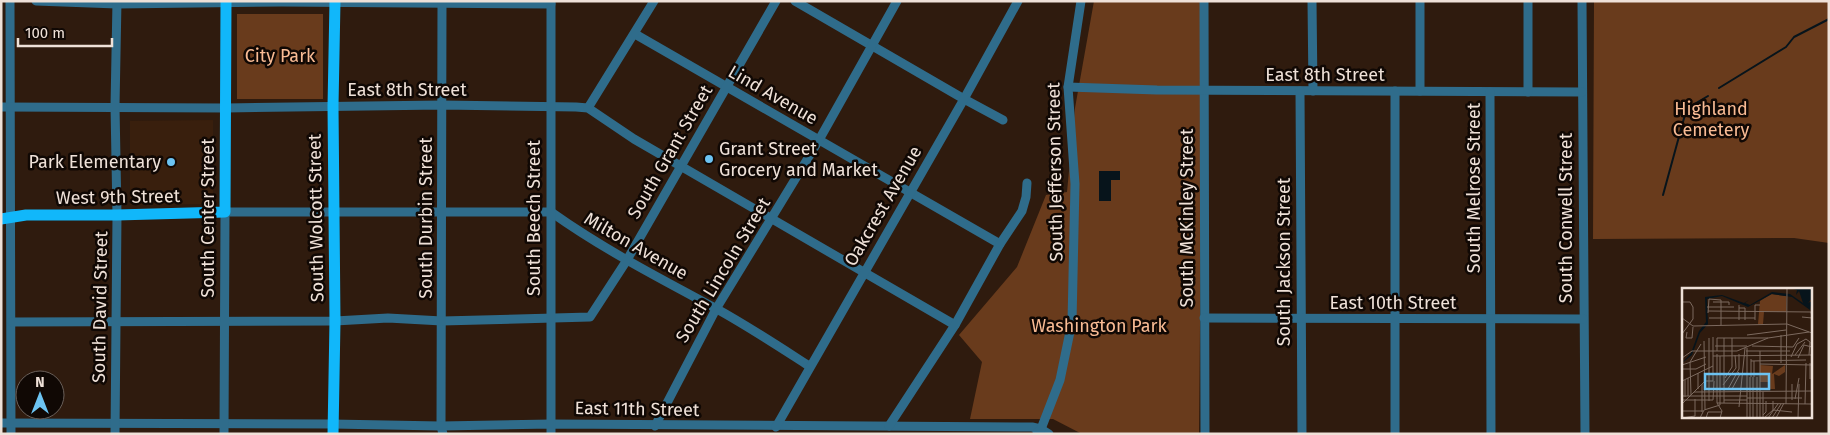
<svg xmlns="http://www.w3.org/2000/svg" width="1830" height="435" font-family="'Fira Sans',sans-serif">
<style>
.built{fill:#391f0d}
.green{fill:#693b1c}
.water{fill:#07141b}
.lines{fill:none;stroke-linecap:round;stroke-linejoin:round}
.stream{stroke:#07141b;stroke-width:2}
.minor{stroke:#2f6c8b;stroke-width:9}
.major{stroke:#11b7fa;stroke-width:11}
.poi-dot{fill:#6cc3f2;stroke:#100804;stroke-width:2}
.labels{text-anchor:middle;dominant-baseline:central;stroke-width:5;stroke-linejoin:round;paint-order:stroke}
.park-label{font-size:18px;fill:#f9bb94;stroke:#100804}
.street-label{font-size:18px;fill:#efe1d8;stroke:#100804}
.poi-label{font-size:18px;fill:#efe1d8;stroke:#100804;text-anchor:start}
.inset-road{fill:none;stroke:#7c6a5f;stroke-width:1}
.view{fill:#6cc3f2;fill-opacity:0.15;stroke:#6cc3f2;stroke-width:2.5}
.inset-edge{fill:none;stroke:#efe1d8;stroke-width:2.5}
</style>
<rect width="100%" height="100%" fill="#2f1b0e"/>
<polygon class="built" points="213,120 213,204 130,205 130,121"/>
<g class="green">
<polygon points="1094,1 1203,1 1199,434 1082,434 1053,419 970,419 982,362 959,335 1017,267 1046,195 1067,192 1075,108"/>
<polygon points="1594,1 1829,1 1829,243 1794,238 1593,239"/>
<rect x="237" y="14" width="86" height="85"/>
</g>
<polygon class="water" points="1099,171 1120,171 1120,180 1111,180 1111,201 1099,201"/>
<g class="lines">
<g class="stream">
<polyline points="1719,88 1786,47 1794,37 1829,19"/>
<polyline points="1663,195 1686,111 1691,106 1708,96"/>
</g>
<g class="minor">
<polyline points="10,1 11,434"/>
<polyline points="36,1 117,4 281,2 551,4"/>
<polyline points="442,1 441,426 443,434"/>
<polyline points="795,1 964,99 1003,120"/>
<polyline points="1204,1 1205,434"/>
<polyline points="1312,1 1313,91"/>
<polyline points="1582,1 1585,434"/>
<polyline points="635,34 1000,244"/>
<polyline points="1068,87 1157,90 1582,92"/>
<polyline points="1300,91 1302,434"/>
<polyline points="1395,91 1395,434"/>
<polyline points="1420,91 1420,1"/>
<polyline points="1490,92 1491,434"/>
<polyline points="1528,92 1528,1"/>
<polyline points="1,107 226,108 442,105 576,107 588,108 634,139 955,325"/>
<polyline points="588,108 654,1"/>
<path d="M551 212C603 249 659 278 715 308 748 326 778 346 809 366"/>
<polyline points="1204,318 1583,319"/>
<polyline points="12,322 335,321 388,318 442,321 590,317 627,260 776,1"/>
<polyline points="1,423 332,424 441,426 551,424 1032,427 1041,429 1049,434"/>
<polyline points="655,426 716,309 819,140 897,1"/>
<polyline points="889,426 955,325 1000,244 1022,211 1026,197 1027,183"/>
<polyline points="776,427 964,99 1018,1"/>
<polyline points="1037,433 1041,429 1060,380 1072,322 1075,184 1068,87 1081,1"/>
<polyline points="115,434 117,215 115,106 117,1"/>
<polyline points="224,434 225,212 551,212"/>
<polyline points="551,434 551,1"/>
</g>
<g class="major">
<polyline points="1,219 26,215 117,215 225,212 226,1"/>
<polyline points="333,434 335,321 333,106 335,1"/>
</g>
</g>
<g class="poi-dot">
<circle cx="709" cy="159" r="5"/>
<circle cx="171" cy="162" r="5"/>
</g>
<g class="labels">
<g class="park-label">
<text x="280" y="56">City Park</text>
<text x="1711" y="109">Highland<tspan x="1711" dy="21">Cemetery</tspan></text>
<text x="1099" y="326">Washington Park</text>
</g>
<g class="street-label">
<text x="1325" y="75">East 8th Street</text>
<text x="407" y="90">East 8th Street</text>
<text transform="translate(773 95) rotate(30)">Lind Avenue</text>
<text transform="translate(670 152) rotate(-60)">South Grant Street</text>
<text transform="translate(1055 172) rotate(-91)">South Jefferson Street</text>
<text transform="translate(1474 188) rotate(-90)">South Melrose Street</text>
<text transform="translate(118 197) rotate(-1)">West 9th Street</text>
<text transform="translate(883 206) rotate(-60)">Oakcrest Avenue</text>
<text transform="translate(208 218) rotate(-90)">South Center Street</text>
<text transform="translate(316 218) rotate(-91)">South Wolcott Street</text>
<text transform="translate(426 218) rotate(-90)">South Durbin Street</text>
<text transform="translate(534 218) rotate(-90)">South Beech Street</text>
<text transform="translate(1187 218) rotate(-90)">South McKinley Street</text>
<text transform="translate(1566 218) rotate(-90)">South Conwell Street</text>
<text transform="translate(636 246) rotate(30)">Milton Avenue</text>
<text transform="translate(1284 262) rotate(-90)">South Jackson Street</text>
<text transform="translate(723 270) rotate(-59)">South Lincoln Street</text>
<text x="1393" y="303">East 10th Street</text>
<text transform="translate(100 307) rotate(-89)">South David Street</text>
<text transform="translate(637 409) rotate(1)">East 11th Street</text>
</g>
<g class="poi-label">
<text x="719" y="149">Grant Street<tspan x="719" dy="21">Grocery and Market</tspan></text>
<text x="161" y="162" text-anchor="end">Park Elementary</text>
</g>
</g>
<g transform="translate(1682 288)">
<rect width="130" height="130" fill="#2f1b0e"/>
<path d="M89 6 104 8V24H82L81 36H76L78 13ZM78 77 91 78 90 86 103 77V84L97 88 92 86 93 101H88V94H78Z" fill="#693b1c"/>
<path d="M108 0H129L130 10 126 15 130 13 128 22 110 9 90 6 66 19 40 8 25 11 26 36 18 45 10 67 0 75 9 65 17 43 24 34 23 9 40 7 62 15 67 12 63 15 68 17 90 4 108 6 121 15 117 3 114 7 115 2Z" fill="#07141b"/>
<path class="inset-road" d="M0 14H8L11 19V31L0 46M31 14H47V17M25 19H52M57 20H63V32M26 23 129 24 130 30 120 29M26 25 27 11 39 12V37M0 30 11 38 105 36 130 45M27 30H73M57 32V17M73 32V17H78M5 44 4 50H10L11 39M65 47 104 42M27 50V113M42 50V115M22 53 23 121M33 58H65M70 58 111 59 117 50M65 60V129M35 63V50H86M64 63H108M78 63V130M35 66V115L40 123 38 130M113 67 123 54M31 68 130 67M109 69 115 56 124 51 128 54 127 67M0 70 10 63H55L86 50 127 44M116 70 122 57 130 59M69 71V89M69 73 124 72M99 75V47M128 75V91M78 76 130 77M0 77 24 69M0 81H14L24 76M16 85V101M71 89V129M72 89V73M43 90 50 79V50M3 92V109M0 93 31 78M41 97 54 80 53 67M40 101H60M46 101 57 81V66M50 101 58 86 56 84M81 103V129M12 104 130 103M9 107 8 74 19 56M0 108H65M6 108V90M65 110H120M113 111 117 90M0 112H31L32 93M42 112H65M110 112V96M35 115 130 116M0 116 23 93H31V49M104 116 105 0M123 116 124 75M57 119 63 60M91 122 110 124M0 123H21M20 124V96M81 127 84 124V113M68 129V89M75 129V89M0 130 13 128V111M18 130 22 122 38 117V68M24 130 26 124H40M82 130 91 122V113M86 130 96 116M90 130 99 116M94 130 102 115M116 130 117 96"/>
<path class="view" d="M23 86H87V101H23Z"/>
<rect width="130" height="130" class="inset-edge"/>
</g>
<rect width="1830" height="435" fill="none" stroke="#efe1d8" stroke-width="5"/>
<g transform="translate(40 395)"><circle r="24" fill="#100804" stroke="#695f59"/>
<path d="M0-4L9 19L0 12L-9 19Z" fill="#6cc3f2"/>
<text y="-8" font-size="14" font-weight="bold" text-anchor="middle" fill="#efe1d8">N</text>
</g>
<path d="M18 38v8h94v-8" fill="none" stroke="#efe1d8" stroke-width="2.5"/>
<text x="25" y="38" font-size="15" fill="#efe1d8" stroke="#100804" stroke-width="4" paint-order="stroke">100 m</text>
</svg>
